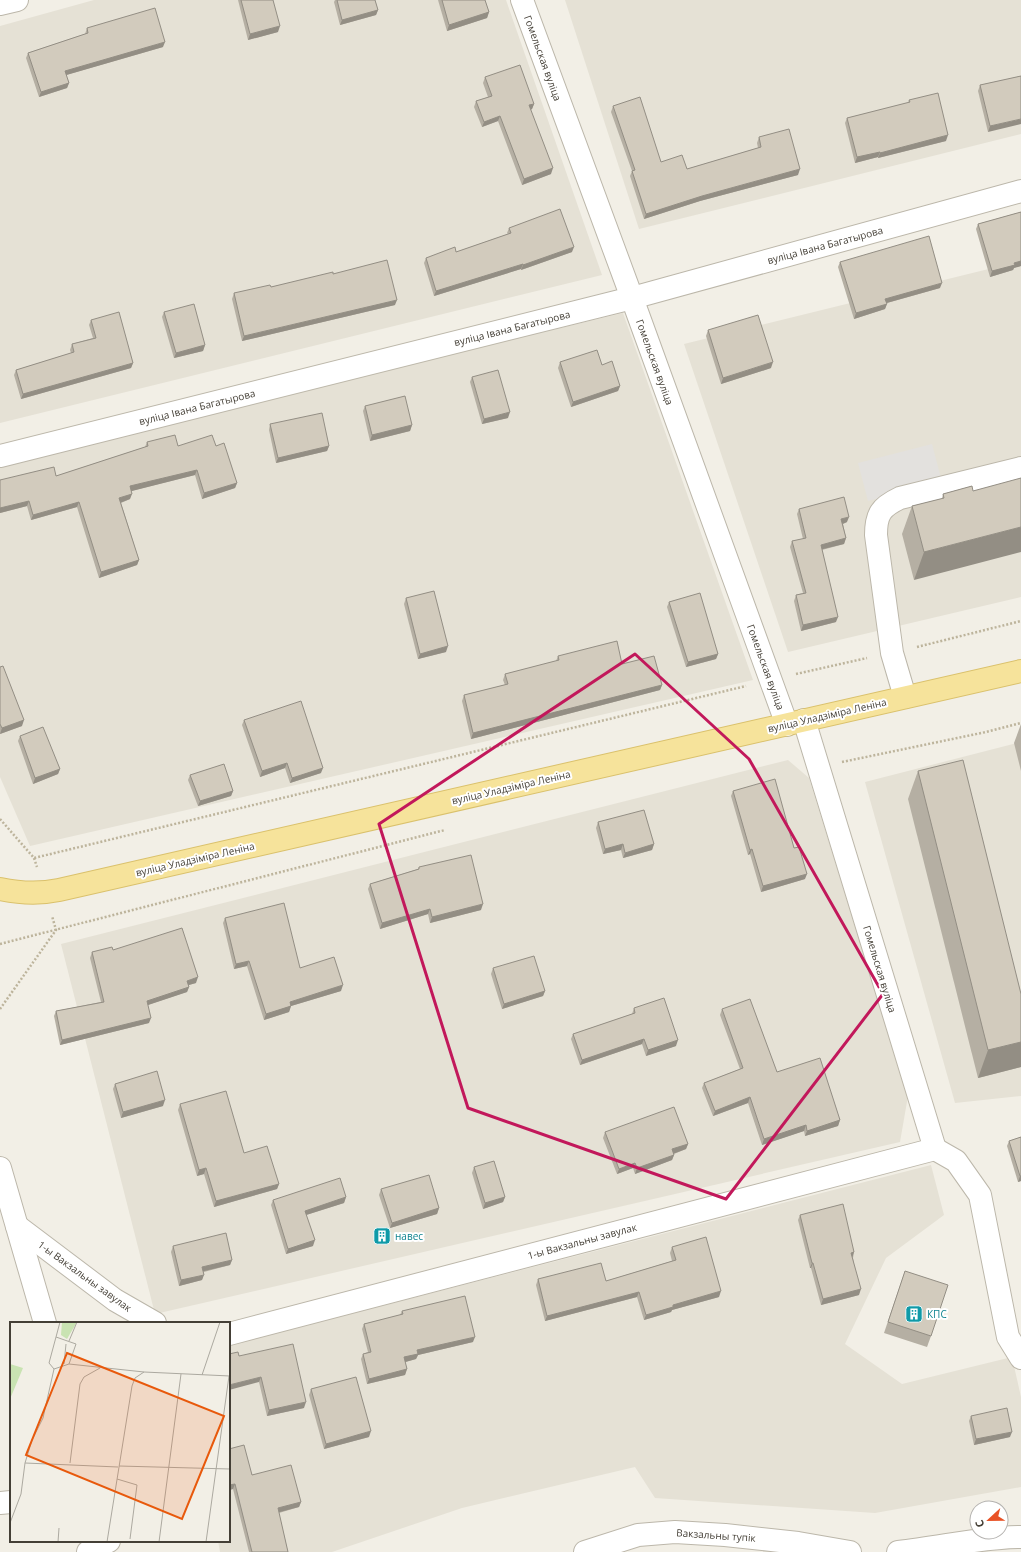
<svg xmlns="http://www.w3.org/2000/svg" width="1021" height="1552" font-family="'Open Sans',sans-serif">
<style>
.residential{fill:#e5e1d5}
.parking{fill:#e3e1de}
.lines{fill:none;stroke-linecap:round;stroke-linejoin:round}
.minor-casing{stroke:#bcb7aa;stroke-width:24}
.major-casing{stroke:#dac16c;stroke-width:24}
.path{stroke:#bdb49c;stroke-width:2.5;stroke-dasharray:2 2;stroke-linecap:butt}
.minor{stroke:#fff;stroke-width:22}
.major{stroke:#f6e39b;stroke-width:22}
.wall{fill:#b5afa3}
.shaded-wall{fill:#938e84}
.building{fill:#d2cbbd;stroke:#938e84}
.marked{fill:none;stroke:#c2185b;stroke-width:3;stroke-linejoin:round}
.labels{text-anchor:middle;dominant-baseline:central;stroke-width:4;stroke-linejoin:round;paint-order:stroke}
.street-label{font-size:10px;fill:#443f36;stroke:#fff}
.culture-label{font-size:10px;fill:#0d838f;stroke:#fff;text-anchor:start}
.inset-road{fill:none;stroke:#aca9a0;stroke-width:1}
.view{fill:#e8590c;fill-opacity:0.15;stroke:#e8590c;stroke-width:2}
.inset-edge{fill:none;stroke:#443f36;stroke-width:2}
</style>
<rect width="100%" height="100%" fill="#f2efe6"/>
<g class="residential">
<polygon points="94,0 506,0 602,275 0,423 0,26"/>
<polygon points="565,0 1021,0 1021,134 639,229"/>
<polygon points="1021,261 1021,597 788,652 684,344"/>
<polygon points="623,313 753,680 30,846 0,777 0,462"/>
<polygon points="1021,742 1021,1096 955,1103 865,782"/>
<polygon points="788,760 809,778 908,1096 900,1142 155,1314 61,944"/>
<polygon points="931,1165 944,1215 886,1258 845,1344 902,1384 1012,1357 1021,1397 1021,1487 875,1513 655,1498 635,1467 462,1508 332,1552 220,1552 218,1541 229,1541 229,1345"/>
</g>
<polygon class="parking" points="932,444 942,482 868,501 858,463"/>
<g class="lines">
<defs>
<g id="minor">
<polyline points="522,0 632,298 787,725"/>
<polyline points="0,4 17,0"/>
<polyline points="0,456 632,298 1021,191"/>
<path d="M905 697 892 653 876 535C876 514 881 507 900 498L1021 468"/>
<polyline points="804,720 935,1149"/>
<polyline points="935,1149 956,1161 980,1195 1008,1337 1021,1358"/>
<polyline points="0,1168 45,1323"/>
<polyline points="17,1226 115,1300 155,1323"/>
<polyline points="229,1334 935,1149"/>
<polyline points="0,1503 11,1502"/>
<polyline points="88,1552 109,1541"/>
<polyline points="585,1552 638,1535 675,1532 725,1535 798,1543 850,1552"/>
<path d="M898 1552C939 1548 980 1537 1021 1537"/>
</g>
<path id="major" d="M0 889C19 893 40 894 59 890L1021 671"/>
</defs>
<use href="#minor" class="minor-casing"/>
<use href="#major" class="major-casing"/>
<g class="path">
<polyline points="917,647 1021,621"/>
<polyline points="796,674 867,658"/>
<polyline points="842,762 986,732 1021,723"/>
<polyline points="0,819 34,858 746,686"/>
<polyline points="34,858 37,867"/>
<polyline points="0,944 445,830"/>
<polyline points="0,1009 56,930 52,916"/>
</g>
<use href="#minor" class="minor"/>
<use href="#major" class="major"/>
</g>
<g class="wall">
<polygon points="238,0 273,0 278,32 248,40"/>
<polygon points="335,0 375,0 378,10 376,15 340,25 334,2"/>
<polygon points="438,0 485,0 489,12 487,18 447,31"/>
<polygon points="87,28 163,47 66,75 69,83 67,88 39,97 26,58 28,53 85,34"/>
<polygon points="1021,76 988,132 978,91 980,85"/>
<polygon points="485,77 534,104 532,109 530,110 551,174 522,185 498,121 482,127 474,107 476,101 488,97 483,83"/>
<polygon points="909,100 946,141 878,158 878,157 855,163 845,123 847,118 908,103"/>
<polygon points="613,106 661,162 687,169 758,148 757,143 759,137 798,175 700,201 644,219 630,176 632,171 611,112"/>
<polygon points="1021,212 1021,266 1014,268 1013,270 990,277 976,229 978,224"/>
<polygon points="509,228 572,252 521,270 521,269 434,296 424,263 426,258 456,252 508,234 507,233"/>
<polygon points="840,262 940,288 887,303 885,309 854,319 838,267"/>
<polygon points="333,274 395,305 242,341 232,299 234,293 271,287"/>
<polygon points="164,312 205,345 203,351 174,358 162,317"/>
<polygon points="91,320 133,363 131,368 21,399 14,375 16,370 71,353 70,350 72,344 93,338 89,325"/>
<polygon points="708,330 771,368 721,384 706,336"/>
<polygon points="560,362 602,365 620,386 618,391 571,407 558,368"/>
<polygon points="472,377 508,418 482,424 470,382"/>
<polygon points="365,406 412,425 410,431 370,441 363,411"/>
<polygon points="270,424 329,446 327,451 276,463 269,430"/>
<polygon points="147,442 178,446 216,446 237,483 235,488 202,499 195,475 131,491 130,499 121,503 139,560 137,565 99,578 77,507 31,520 27,506 0,513 0,480 56,476 145,447"/>
<polygon points="972,486 914,580 902,534 912,506 942,499 943,494"/>
<polygon points="799,509 847,522 843,524 846,538 844,544 822,550 836,622 801,631 794,601 796,595 803,593 790,547 792,541 803,539 797,514"/>
<polygon points="406,598 446,652 418,659 404,604"/>
<polygon points="669,602 718,654 716,659 686,667 667,607"/>
<polygon points="558,656 622,664 662,685 660,690 471,739 462,701 464,695 505,685 503,680 505,674 556,661"/>
<polygon points="0,667 22,726 0,734"/>
<polygon points="244,720 321,773 290,783 285,768 260,777 242,725"/>
<polygon points="1021,724 1021,771 1014,743"/>
<polygon points="20,736 60,769 58,774 33,784 18,741"/>
<polygon points="918,771 1021,994 1021,1067 978,1078 908,799"/>
<polygon points="190,775 233,791 231,796 198,806 188,780"/>
<polygon points="733,791 794,848 805,879 761,892 750,854 748,855 731,796"/>
<polygon points="598,822 654,844 652,850 623,858 621,850 603,854 596,828"/>
<polygon points="419,867 481,910 430,923 428,914 380,929 368,889 370,884 418,869"/>
<polygon points="225,918 300,968 341,991 291,1006 289,1012 264,1020 247,966 234,969 223,923"/>
<polygon points="113,950 196,983 189,985 189,987 187,992 148,1005 149,1023 60,1045 54,1016 56,1011 101,1002 90,958 92,952"/>
<polygon points="493,968 545,991 543,996 502,1009 491,974"/>
<polygon points="634,1008 676,1046 646,1056 642,1044 580,1065 571,1039 573,1034 632,1014"/>
<polygon points="722,1009 777,1072 840,1120 838,1126 805,1136 804,1131 762,1145 748,1103 713,1116 702,1088 704,1083 740,1069 720,1015"/>
<polygon points="115,1084 163,1106 121,1118 113,1089"/>
<polygon points="180,1104 279,1184 277,1189 214,1207 204,1174 197,1176 178,1110"/>
<polygon points="605,1132 688,1144 686,1149 674,1154 674,1155 672,1160 635,1174 633,1168 617,1174 603,1138"/>
<polygon points="1021,1137 1021,1181 1018,1182 1007,1146 1009,1141"/>
<polygon points="474,1167 505,1197 503,1202 483,1209 472,1173"/>
<polygon points="381,1189 439,1208 437,1214 390,1228 379,1195"/>
<polygon points="346,1197 344,1203 306,1215 313,1246 286,1254 271,1205 273,1200"/>
<polygon points="800,1215 854,1252 853,1258 859,1295 821,1305 811,1268 810,1268 798,1220"/>
<polygon points="173,1246 232,1260 230,1265 204,1272 202,1280 179,1286 171,1252"/>
<polygon points="672,1247 719,1297 672,1310 671,1312 644,1320 637,1297 545,1321 536,1285 538,1279 606,1281 672,1261 670,1253"/>
<polygon points="905,1271 931,1336 927,1347 884,1333"/>
<polygon points="402,1311 473,1342 418,1355 416,1359 405,1362 407,1369 405,1375 367,1384 361,1359 363,1354 368,1352 362,1329 364,1324 400,1315"/>
<polygon points="239,1356 304,1408 267,1416 259,1382"/>
<polygon points="311,1389 369,1437 324,1449 309,1395"/>
<polygon points="971,1416 1010,1437 974,1445 969,1421"/>
<polygon points="229,1449 252,1475 301,1502 299,1507 279,1513 288,1552 249,1552 233,1489 229,1490"/>
</g>
<g class="shaded-wall">
<polygon points="378,10 376,15 340,25 342,20"/>
<polygon points="489,12 487,18 447,31 449,25"/>
<polygon points="280,26 278,32 248,40 250,34"/>
<polygon points="165,42 163,47 63,76 65,71"/>
<polygon points="69,83 67,88 39,97 41,92"/>
<polygon points="534,104 532,109 527,111 529,105"/>
<polygon points="500,116 498,121 482,127 484,122"/>
<polygon points="1021,119 1021,124 988,132 990,126"/>
<polygon points="948,135 946,141 878,158 880,153"/>
<polygon points="880,152 878,157 855,163 857,157"/>
<polygon points="553,168 551,174 522,185 524,179"/>
<polygon points="800,169 798,175 700,201 644,219 646,214 702,196"/>
<polygon points="574,247 572,252 521,270 523,265"/>
<polygon points="1021,261 1021,266 1014,268 1013,270 990,277 992,271 1014,263"/>
<polygon points="523,264 521,269 434,296 436,291"/>
<polygon points="942,283 940,288 883,304 885,299"/>
<polygon points="397,300 395,305 242,341 244,336"/>
<polygon points="887,304 885,309 854,319 856,313"/>
<polygon points="205,345 203,351 174,358 176,353"/>
<polygon points="773,362 771,368 721,384 723,378"/>
<polygon points="133,363 131,368 21,399 23,394"/>
<polygon points="620,386 618,391 571,407 573,402"/>
<polygon points="510,412 508,418 482,424 484,419"/>
<polygon points="412,425 410,431 370,441 372,435"/>
<polygon points="329,446 327,451 276,463 278,458"/>
<polygon points="197,470 195,475 128,492 130,486"/>
<polygon points="237,483 235,488 202,499 204,493"/>
<polygon points="132,494 130,499 117,504 119,498"/>
<polygon points="29,501 27,506 0,513 0,508"/>
<polygon points="79,502 77,507 31,520 33,515"/>
<polygon points="849,517 847,522 840,525 841,519"/>
<polygon points="1021,527 1021,552 914,580 924,552"/>
<polygon points="846,538 844,544 819,550 821,545"/>
<polygon points="139,560 137,565 99,578 101,572"/>
<polygon points="838,617 836,622 801,631 803,625"/>
<polygon points="448,646 446,652 418,659 420,654"/>
<polygon points="718,654 716,659 686,667 688,662"/>
<polygon points="662,685 660,690 471,739 473,733"/>
<polygon points="24,720 22,726 0,734 2,728"/>
<polygon points="287,763 285,768 260,777 262,771"/>
<polygon points="323,768 321,773 290,783 292,778"/>
<polygon points="60,769 58,774 33,784 35,778"/>
<polygon points="233,791 231,796 198,806 200,801"/>
<polygon points="623,844 621,850 603,854 605,849"/>
<polygon points="654,844 652,850 623,858 625,853"/>
<polygon points="752,849 750,854 748,855 750,850"/>
<polygon points="807,874 805,879 761,892 763,886"/>
<polygon points="483,904 481,910 430,923 432,917"/>
<polygon points="430,909 428,914 380,929 382,923"/>
<polygon points="249,961 247,966 234,969 236,964"/>
<polygon points="198,977 196,983 185,986 187,981"/>
<polygon points="343,985 341,991 291,1006 289,1012 264,1020 266,1014 290,1002"/>
<polygon points="189,987 187,992 145,1006 147,1001"/>
<polygon points="545,991 543,996 502,1009 504,1004"/>
<polygon points="151,1018 149,1023 60,1045 62,1040"/>
<polygon points="644,1039 642,1044 580,1065 582,1060"/>
<polygon points="678,1040 676,1046 646,1056 648,1050"/>
<polygon points="1021,1042 1021,1067 978,1078 988,1050"/>
<polygon points="750,1097 748,1103 713,1116 715,1111"/>
<polygon points="165,1100 163,1106 121,1118 123,1112"/>
<polygon points="840,1120 838,1126 805,1136 807,1131"/>
<polygon points="806,1125 804,1131 762,1145 764,1139"/>
<polygon points="688,1144 686,1149 670,1155 672,1149"/>
<polygon points="674,1155 672,1160 635,1174 637,1168"/>
<polygon points="635,1163 633,1168 617,1174 619,1169"/>
<polygon points="206,1168 204,1174 197,1176 199,1170"/>
<polygon points="1020,1176 1021,1176 1021,1181 1018,1182"/>
<polygon points="279,1184 277,1189 214,1207 216,1201"/>
<polygon points="346,1197 344,1203 303,1216 305,1211"/>
<polygon points="505,1197 503,1202 483,1209 485,1203"/>
<polygon points="439,1208 437,1214 390,1228 392,1223"/>
<polygon points="315,1240 313,1246 286,1254 288,1249"/>
<polygon points="854,1252 852,1258 851,1253"/>
<polygon points="232,1260 230,1265 200,1272 202,1267"/>
<polygon points="812,1263 813,1263 811,1268 810,1268"/>
<polygon points="204,1275 202,1280 179,1286 181,1280"/>
<polygon points="861,1289 859,1295 821,1305 823,1299"/>
<polygon points="721,1291 719,1297 672,1310 671,1312 644,1320 646,1315 673,1305"/>
<polygon points="639,1292 637,1297 545,1321 547,1316"/>
<polygon points="475,1337 473,1342 418,1355 416,1359 402,1363 404,1357 417,1350"/>
<polygon points="407,1369 405,1375 367,1384 369,1379"/>
<polygon points="261,1377 259,1382 229,1390 229,1385"/>
<polygon points="306,1402 304,1408 267,1416 269,1410"/>
<polygon points="371,1431 369,1437 324,1449 326,1444"/>
<polygon points="1012,1432 1010,1437 974,1445 976,1439"/>
<polygon points="235,1484 233,1489 229,1490 229,1485"/>
<polygon points="301,1502 299,1507 276,1513 278,1508"/>
</g>
<g class="building">
<polygon points="241,0 273,0 280,26 250,34"/>
<polygon points="337,0 375,0 378,10 342,20"/>
<polygon points="442,0 485,0 489,12 449,25"/>
<polygon points="155,8 165,42 65,71 69,83 41,92 28,53 88,33 87,28"/>
<polygon points="520,65 534,104 529,105 553,168 524,179 500,116 484,122 476,101 492,96 485,77"/>
<polygon points="1021,76 1021,119 990,126 980,85"/>
<polygon points="938,93 948,135 880,153 880,152 857,157 847,118 910,102 909,100"/>
<polygon points="640,97 661,162 682,155 687,169 761,147 759,137 789,129 800,169 702,196 646,214 632,171 635,170 613,106"/>
<polygon points="560,209 574,247 523,265 523,264 436,291 426,258 455,247 456,252 511,233 509,228"/>
<polygon points="1021,212 1021,261 1014,263 1015,265 992,271 978,224"/>
<polygon points="929,236 942,283 885,299 887,304 856,313 840,262"/>
<polygon points="387,260 397,300 244,336 234,293 270,285 271,287 333,272 333,274"/>
<polygon points="194,304 205,345 176,353 164,312"/>
<polygon points="119,312 133,363 23,394 16,370 74,352 72,344 96,338 91,320"/>
<polygon points="758,315 773,362 723,378 708,330"/>
<polygon points="597,350 602,365 612,361 620,386 573,402 560,362"/>
<polygon points="498,370 510,412 484,419 472,377"/>
<polygon points="405,396 412,425 372,435 365,406"/>
<polygon points="322,413 329,446 278,458 270,424"/>
<polygon points="175,435 178,446 212,435 216,446 224,443 237,483 204,493 197,470 130,486 132,494 119,498 139,560 101,572 79,502 33,515 29,501 0,508 0,480 54,467 56,476 148,446 147,442"/>
<polygon points="1021,478 1021,527 924,552 912,506 944,498 943,494 972,486 973,491"/>
<polygon points="844,497 849,517 841,519 846,538 821,545 838,617 803,625 796,595 806,593 792,541 806,538 799,509"/>
<polygon points="434,591 448,646 420,654 406,598"/>
<polygon points="700,593 718,654 688,662 669,602"/>
<polygon points="617,641 622,664 654,656 662,685 473,733 464,695 508,684 505,674 559,660 558,656"/>
<polygon points="3,666 24,720 2,728 0,724 0,667"/>
<polygon points="301,701 323,768 292,778 287,763 262,771 244,720"/>
<polygon points="43,727 60,769 35,778 20,736"/>
<polygon points="963,760 1021,994 1021,1042 988,1050 918,771"/>
<polygon points="224,764 233,791 200,801 190,775"/>
<polygon points="775,779 794,848 799,847 807,874 763,886 752,849 750,850 733,791"/>
<polygon points="644,810 654,844 625,853 623,844 605,849 598,822"/>
<polygon points="471,855 483,904 432,917 430,909 382,923 370,884 419,869 419,867"/>
<polygon points="284,903 300,968 334,957 343,985 290,1002 291,1006 266,1014 249,961 236,964 225,918"/>
<polygon points="182,928 198,977 187,981 189,987 147,1001 151,1018 62,1040 56,1011 104,1002 92,952 112,947 113,950"/>
<polygon points="534,956 545,991 504,1004 493,968"/>
<polygon points="664,998 678,1040 648,1050 644,1039 582,1060 573,1034 635,1013 634,1008"/>
<polygon points="750,999 777,1072 820,1058 840,1120 807,1131 806,1125 764,1139 750,1097 715,1111 704,1083 743,1068 722,1009"/>
<polygon points="157,1071 165,1100 123,1112 115,1084"/>
<polygon points="226,1091 244,1153 267,1146 279,1184 216,1201 206,1168 199,1170 180,1104"/>
<polygon points="674,1107 688,1144 672,1149 674,1155 637,1168 635,1163 619,1169 605,1132"/>
<polygon points="1021,1137 1021,1176 1020,1176 1009,1141"/>
<polygon points="494,1161 505,1197 485,1203 474,1167"/>
<polygon points="429,1175 439,1208 392,1223 381,1189"/>
<polygon points="340,1178 346,1197 305,1211 315,1240 288,1249 273,1200"/>
<polygon points="843,1204 854,1252 851,1253 861,1289 823,1299 813,1263 812,1263 800,1215"/>
<polygon points="226,1233 232,1260 202,1267 204,1275 181,1280 173,1246"/>
<polygon points="706,1237 721,1291 673,1305 673,1307 646,1315 639,1292 547,1316 538,1279 601,1263 606,1281 676,1260 672,1247"/>
<polygon points="905,1271 948,1285 931,1336 888,1322"/>
<polygon points="465,1296 475,1337 417,1350 418,1354 404,1357 407,1369 369,1379 363,1354 371,1352 364,1324 403,1314 402,1311"/>
<polygon points="293,1344 306,1402 269,1410 261,1377 229,1385 229,1354 238,1352 239,1356"/>
<polygon points="356,1377 371,1431 326,1444 311,1389"/>
<polygon points="1007,1408 1012,1432 976,1439 971,1416"/>
<polygon points="244,1445 252,1475 291,1465 301,1502 278,1508 288,1552 252,1552 235,1484 229,1485 229,1449"/>
</g>
<path class="marked" d="M635 654 749 759 883 994 726 1199 468 1108 379 824Z"/>
<defs>
<symbol id="building-square" viewBox="-11 -11 22 22"><rect x="-9" y="-9" width="18" height="18" rx="4" fill="#0f9aa8" stroke="#fff"/><path d="M-4-6H4V6H1V3H-1V6H-4ZM-2.5-4.3h1.7v1.8h-1.7ZM.8-4.3h1.7v1.8H.8ZM-2.5-1h1.7V.8h-1.7ZM.8-1h1.7V.8H.8Z" fill="#fff"/></symbol>
</defs>
<g fill-rule="evenodd">
<use href="#building-square" x="372" y="1226" width="20" height="20"/>
<use href="#building-square" x="904" y="1304" width="20" height="20"/>
</g>
<g class="labels">
<g class="street-label">
<text transform="translate(543 58) rotate(70)">Гомельская вуліца</text>
<text transform="translate(825 245) rotate(-15)">вуліца Івана Багатырова</text>
<text transform="translate(512 328) rotate(-14)">вуліца Івана Багатырова</text>
<text transform="translate(655 362) rotate(70)">Гомельская вуліца</text>
<text transform="translate(197 407) rotate(-14)">вуліца Івана Багатырова</text>
<text transform="translate(766 667) rotate(70)">Гомельская вуліца</text>
<text transform="translate(827 715) rotate(-13)">вуліца Уладзіміра Леніна</text>
<text transform="translate(511 787) rotate(-13)">вуліца Уладзіміра Леніна</text>
<text transform="translate(195 859) rotate(-13)">вуліца Уладзіміра Леніна</text>
<text transform="translate(880 969) rotate(73)">Гомельская вуліца</text>
<text transform="translate(582 1241) rotate(-15)">1-ы Вакзальны завулак</text>
<text transform="translate(85 1276) rotate(36)">1-ы Вакзальны завулак</text>
<text transform="translate(716 1535) rotate(4)">Вакзальны тупік</text>
</g>
<g class="culture-label">
<text x="395" y="1236">навес</text>
<text x="927" y="1314">КПС</text>
</g>
</g>
<g transform="translate(10 1322)">
<rect width="220" height="220" fill="#f2efe6"/>
<path d="M52 0H67L57 17 51 13ZM0 42 13 46 0 77Z" fill="#c9e3b2"/>
<path class="inset-road" d="M50 0 46 15 66 22 59 42M59 19 67 0M54 42 56 22M44 47 59 42 134 50M44 47 39 41 46 15M192 53 210 0M15 141 108 145M60 141 70 62 74 55 90 46M109 144 220 147M107 157 127 163 120 217M0 201 11 172 15 141 22 118 33 96 44 47M48 220 49 206M97 220 122 64 125 56 134 50 220 54M149 220 171 52M196 220 219 54"/>
<path class="view" d="M57 31 214 94 172 197 16 133Z"/>
<rect width="220" height="220" class="inset-edge"/>
</g>
<g transform="translate(989 1520) rotate(248)"><circle r="19" fill="#ffffff" stroke="#b4b2af"/>
<path d="M0-3L7 15L0 10L-7 15Z" fill="#e85226"/>
<text y="-6" font-size="11" font-weight="bold" text-anchor="middle" fill="#443f36">С</text>
</g>
</svg>
